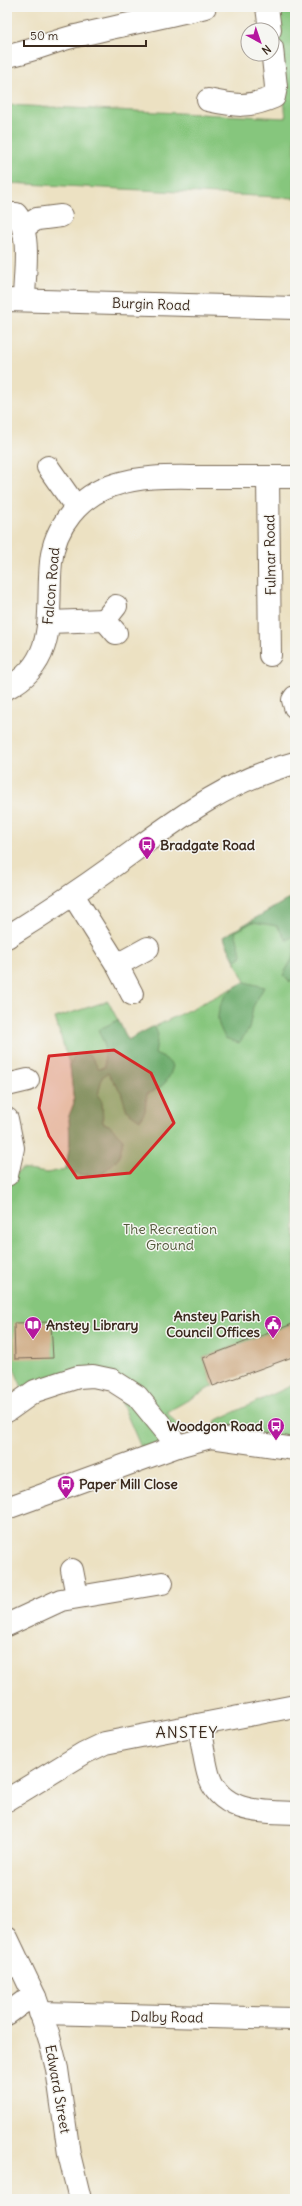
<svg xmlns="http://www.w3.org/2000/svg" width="302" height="2206" font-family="Delius,sans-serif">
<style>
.green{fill:#86c67d;stroke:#60784e}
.forest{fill:#6cab6c;stroke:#546a45}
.building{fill:#cda880}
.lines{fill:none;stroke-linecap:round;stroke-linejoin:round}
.minor-casing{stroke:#796a57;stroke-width:24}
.minor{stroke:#fff;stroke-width:22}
.marked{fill:#d62828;fill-opacity:0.2;stroke:#d62828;stroke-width:3;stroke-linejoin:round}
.labels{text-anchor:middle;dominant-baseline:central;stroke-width:3;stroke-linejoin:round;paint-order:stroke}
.street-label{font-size:14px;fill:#3b2a1e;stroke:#f6f6f2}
.poi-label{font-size:14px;font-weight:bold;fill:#3b2a1e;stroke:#f6f6f2;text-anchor:start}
.park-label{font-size:14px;fill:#52593a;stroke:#f6f6f2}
.quarter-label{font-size:16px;letter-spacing:1px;fill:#3b2a1e;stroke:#f6f6f2}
</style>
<rect width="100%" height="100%" fill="#f6f6f2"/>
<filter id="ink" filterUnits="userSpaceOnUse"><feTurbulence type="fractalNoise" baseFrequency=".025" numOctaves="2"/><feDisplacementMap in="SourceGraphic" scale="8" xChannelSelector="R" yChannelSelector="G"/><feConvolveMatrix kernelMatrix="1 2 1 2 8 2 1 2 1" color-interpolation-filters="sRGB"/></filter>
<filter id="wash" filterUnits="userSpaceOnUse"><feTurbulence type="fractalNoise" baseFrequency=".012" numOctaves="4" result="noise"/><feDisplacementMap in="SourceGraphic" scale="16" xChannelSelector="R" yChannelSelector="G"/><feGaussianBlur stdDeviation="0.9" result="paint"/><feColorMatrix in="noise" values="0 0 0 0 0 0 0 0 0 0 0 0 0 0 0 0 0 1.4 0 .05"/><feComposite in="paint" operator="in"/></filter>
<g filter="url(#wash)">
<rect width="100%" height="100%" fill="#ece1c2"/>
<g class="green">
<polygon points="274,7 295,7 295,198 7,183 7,105 286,118"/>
<polygon points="294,896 295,1323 203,1358 213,1386 167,1412 182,1432 142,1450 112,1380 26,1397 7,1352 7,1180 22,1169 47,1173 66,1169 70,1143 69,1116 74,1103 70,1066 55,1018 108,1001 128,1040 245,982 223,937"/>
<polygon points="295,1384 295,1443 220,1434 215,1421"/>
</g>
<g class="forest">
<polygon points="294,896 295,935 286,940 277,926 253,922 235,932 242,956 235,961 223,937"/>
<polygon points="295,954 295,977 290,982 283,975"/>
<path d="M245 982 264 987 253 1007 249 1029 239 1043 225 1038C223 1033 217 1024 218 1017 219 1000 230 988 245 982Z"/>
<path d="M118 1020 128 1040 154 1026 158 1034 155 1054 166 1059 173 1066C168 1083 163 1087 147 1094L145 1111 140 1120 127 1111 121 1092 108 1073 102 1077 98 1096 102 1101 103 1123 109 1125 123 1139 119 1158 99 1176 78 1174 66 1169 70 1143 69 1116 74 1103 70 1066 75 1055 81 1053 91 1056 98 1068 105 1067 104 1043 98 1030Z"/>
</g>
<g id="blocks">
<g class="building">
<polygon points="51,1322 53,1358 15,1359 14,1323"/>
<polygon points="295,1323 295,1356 213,1386 203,1358"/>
</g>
</g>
</g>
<g filter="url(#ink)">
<use href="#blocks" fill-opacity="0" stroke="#796a57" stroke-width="1"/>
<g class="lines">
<defs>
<g id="minor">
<polyline points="267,7 270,30"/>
<path d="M7 56C32 52 55 40 80 35 122 25 164 17 205 7"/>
<path d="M208 100C235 106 248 108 274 97L276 87 272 48"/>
<path d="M7 214H16C32 233 24 276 24 300"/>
<polyline points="24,227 37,219 61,216"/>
<polyline points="7,300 295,308"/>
<polyline points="48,467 76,507"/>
<polyline points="268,477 270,655"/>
<polyline points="49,622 105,620"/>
<polyline points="116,633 105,620 116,606"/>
<path d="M7 688C60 661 46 610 51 562 54 527 80 495 114 485 144 475 173 477 204 477 234 477 265 477 295 477"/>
<polyline points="295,697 293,700 295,707"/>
<polyline points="73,895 117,965 132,994"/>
<path d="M7 937C44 914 80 890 116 864 174 822 224 781 295 763"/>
<polyline points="117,965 148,948"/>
<polyline points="7,1085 28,1080"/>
<polyline points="7,1119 13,1148 7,1175"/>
<polyline points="7,1411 35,1391 78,1377 93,1376 112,1380 137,1396 178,1446"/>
<polyline points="7,1508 178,1446 211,1437 295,1449"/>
<polyline points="72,1570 77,1596"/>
<polyline points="7,1625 61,1600 162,1583"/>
<path d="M199 1725C202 1741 204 1758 208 1773 218 1813 262 1812 295 1813"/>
<polyline points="7,1800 84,1753 105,1743 295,1706"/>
<polyline points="7,1938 35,1997 49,2037 57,2069 69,2154 80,2199"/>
<polyline points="40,2013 295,2019"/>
<polyline points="7,2014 22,2003 35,1997"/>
</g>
</defs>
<use href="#minor" class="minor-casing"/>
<use href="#minor" class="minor"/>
</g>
</g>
<path class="marked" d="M114 1050 151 1073 174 1123 130 1173 77 1178 49 1136 39 1108 49 1056Z"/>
<defs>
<symbol id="bus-pin" viewBox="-11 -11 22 30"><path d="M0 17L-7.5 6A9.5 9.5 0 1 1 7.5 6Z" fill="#b5179e" stroke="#f6f6f2"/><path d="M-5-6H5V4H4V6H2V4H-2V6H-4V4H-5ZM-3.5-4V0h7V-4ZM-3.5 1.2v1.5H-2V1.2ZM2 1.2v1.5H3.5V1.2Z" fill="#fff"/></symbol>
<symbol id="civic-pin" viewBox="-11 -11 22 30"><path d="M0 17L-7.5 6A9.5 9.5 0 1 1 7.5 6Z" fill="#b5179e" stroke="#f6f6f2"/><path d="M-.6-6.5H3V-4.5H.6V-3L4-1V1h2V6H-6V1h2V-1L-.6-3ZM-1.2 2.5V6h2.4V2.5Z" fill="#fff"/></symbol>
<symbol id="library-pin" viewBox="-11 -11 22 30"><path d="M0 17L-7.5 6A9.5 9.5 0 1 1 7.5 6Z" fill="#b5179e" stroke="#f6f6f2"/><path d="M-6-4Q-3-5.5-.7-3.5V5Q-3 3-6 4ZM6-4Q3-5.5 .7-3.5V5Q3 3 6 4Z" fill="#fff"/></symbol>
</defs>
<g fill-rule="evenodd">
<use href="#bus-pin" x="137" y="835" width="20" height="27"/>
<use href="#civic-pin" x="263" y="1314" width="20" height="27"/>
<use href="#library-pin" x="23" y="1315" width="20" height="27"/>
<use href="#bus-pin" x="266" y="1416" width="20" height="27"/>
<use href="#bus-pin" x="56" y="1474" width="20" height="27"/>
</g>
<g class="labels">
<g class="street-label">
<text transform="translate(151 304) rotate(2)">Burgin Road</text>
<text transform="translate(270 555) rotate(-91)">Fulmar Road</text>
<text transform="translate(51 586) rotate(-85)">Falcon Road</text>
<text transform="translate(167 2017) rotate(1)">Dalby Road</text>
<text transform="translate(58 2089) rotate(80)">Edward Street</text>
</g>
<g class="poi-label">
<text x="160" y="845">Bradgate Road</text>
<text x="260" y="1316" text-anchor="end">Anstey Parish<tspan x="260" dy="16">Council Offices</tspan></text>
<text x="46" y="1325">Anstey Library</text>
<text x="263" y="1426" text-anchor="end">Woodgon Road</text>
<text x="79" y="1484">Paper Mill Close</text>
</g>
<g class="park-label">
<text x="170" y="1229">The Recreation<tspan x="170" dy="16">Ground</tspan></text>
</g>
<g class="quarter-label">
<text x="187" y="1732">ANSTEY</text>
</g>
</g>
<rect width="302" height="2206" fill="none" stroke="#f6f6f2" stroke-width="24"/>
<g transform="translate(260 42) rotate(140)"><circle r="19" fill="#f6f6f2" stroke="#aba49d"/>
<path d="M0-3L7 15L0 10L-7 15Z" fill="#b5179e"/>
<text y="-6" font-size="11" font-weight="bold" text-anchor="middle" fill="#3b2a1e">N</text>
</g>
<path d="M24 40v6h122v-6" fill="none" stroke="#3b2a1e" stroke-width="2"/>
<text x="30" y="40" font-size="12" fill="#3b2a1e" stroke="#f6f6f2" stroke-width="3" paint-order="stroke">50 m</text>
</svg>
